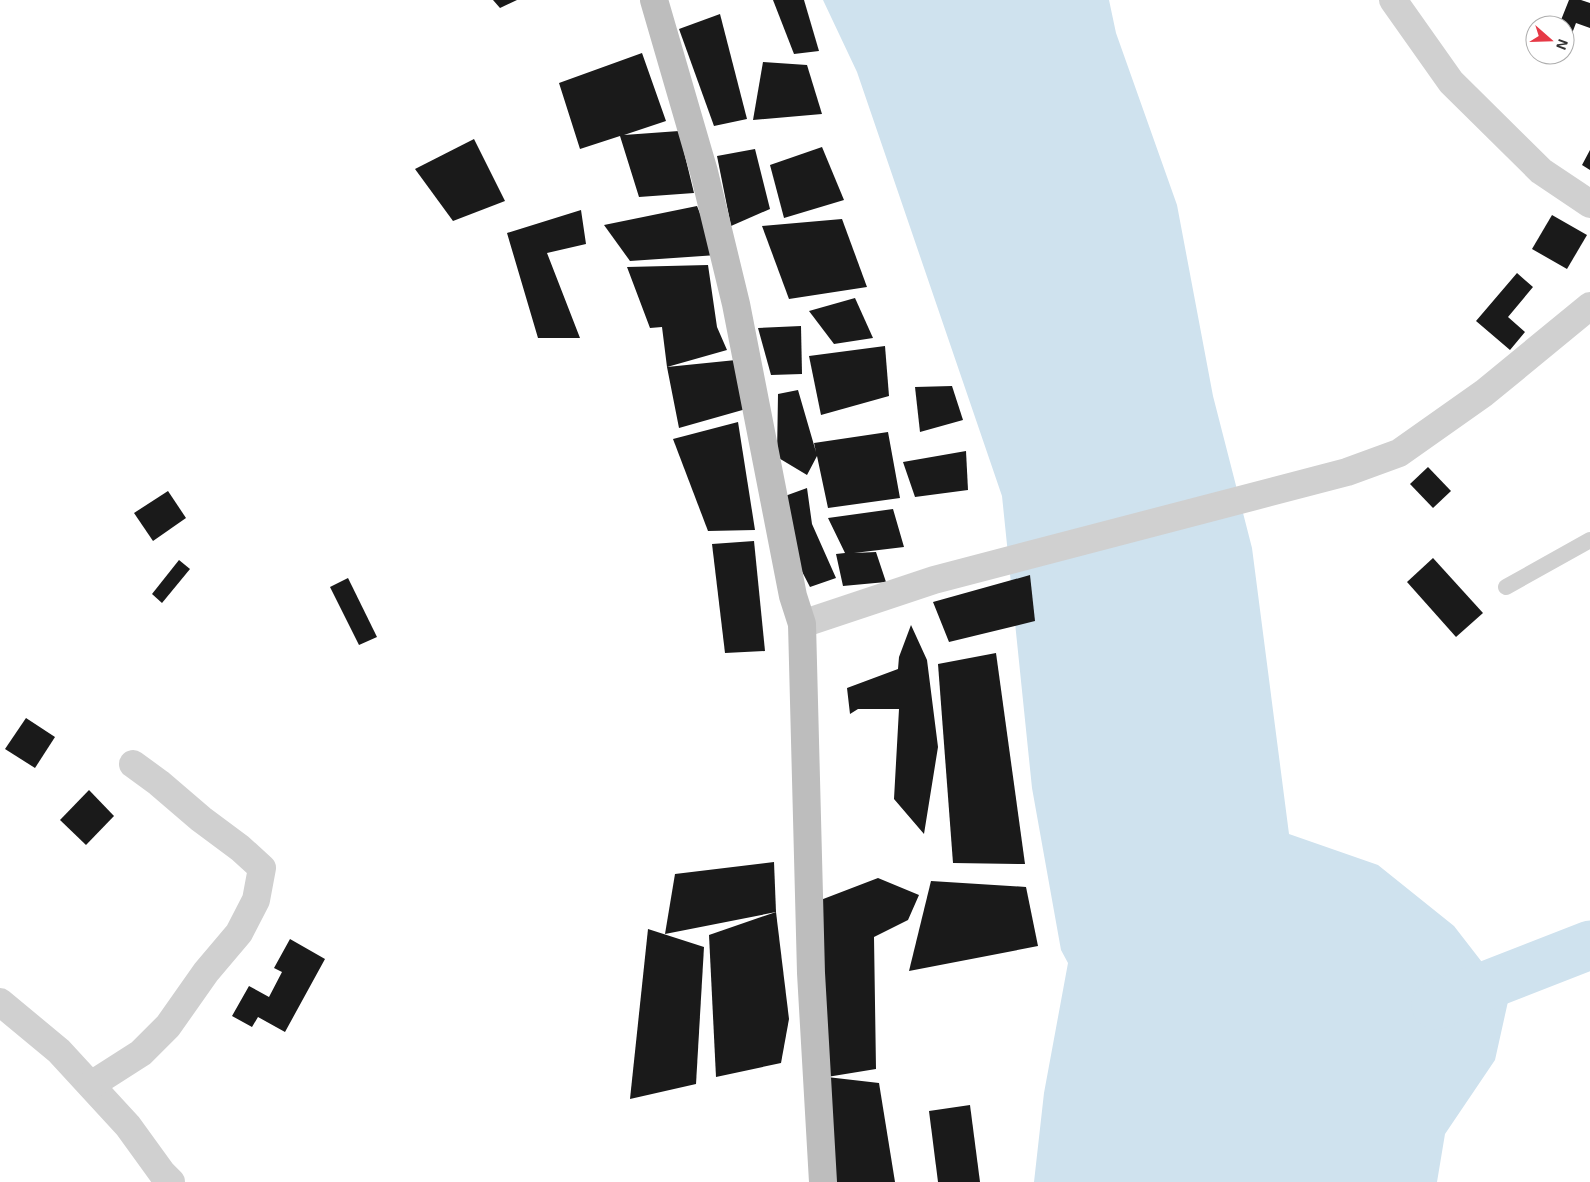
<svg xmlns="http://www.w3.org/2000/svg" width="1590" height="1182" font-family="'Exo 2',sans-serif">
<style>
.water{fill:#cfe2ee}
.lines{fill:none;stroke-linecap:round;stroke-linejoin:round}
.river{stroke:#cfe2ee;stroke-width:49}
.building{fill:#1a1a1a}
.lane{stroke:#d0d0d0;stroke-width:16}
.street{stroke:#d0d0d0;stroke-width:28}
.secondary{stroke:#bdbdbd;stroke-width:28}
</style>
<rect width="100%" height="100%" fill="#fff"/>
<polygon class="water" points="823,0 1109,0 1116,33 1177,205 1213,396 1252,548 1289,834 1378,865 1454,926 1509,997 1495,1060 1445,1134 1437,1182 1034,1182 1044,1093 1068,963 1061,950 1032,788 1002,496 857,72"/>
<g class="lines">
<polyline class="river" points="1436,1005 1590,945"/>
</g>
<g class="building">
<polygon points="493,0 517,0 500,8"/>
<polygon points="773,0 804,0 819,51 794,54"/>
<polygon points="1569,0 1581,0 1590,3 1590,28 1576,23 1568,44 1565,42 1565,25 1559,25"/>
<polygon points="720,14 747,119 714,126 679,29"/>
<polygon points="642,53 666,121 624,135 679,131 694,193 639,197 620,136 580,149 559,83"/>
<polygon points="763,62 807,65 822,114 753,120"/>
<polygon points="474,139 505,201 453,221 415,169"/>
<polygon points="822,147 844,200 784,218 770,165"/>
<polygon points="755,149 770,209 731,226 717,156"/>
<polygon points="1590,150 1590,170 1582,165"/>
<polygon points="697,206 717,255 630,261 604,225"/>
<polygon points="581,210 586,244 547,253 580,338 538,338 507,233"/>
<polygon points="1552,215 1587,235 1567,269 1532,249"/>
<polygon points="842,219 867,287 789,299 762,226"/>
<polygon points="708,265 717,327 727,350 667,367 736,360 746,409 679,428 667,367 662,327 650,328 627,267"/>
<polygon points="1517,273 1533,287 1508,317 1525,332 1510,350 1476,321"/>
<polygon points="855,298 873,338 834,344 809,311"/>
<polygon points="801,326 802,374 771,375 758,328"/>
<polygon points="885,346 889,396 821,415 809,356"/>
<polygon points="952,386 963,420 920,432 915,387"/>
<polygon points="798,390 816,452 814,443 888,432 900,498 828,508 817,456 807,475 777,457 778,394"/>
<polygon points="738,422 755,530 708,531 673,439"/>
<polygon points="966,451 968,490 915,497 903,462"/>
<polygon points="1428,467 1451,491 1433,508 1410,484"/>
<polygon points="807,488 812,524 836,578 810,587 794,556 785,496"/>
<polygon points="168,491 186,518 153,541 134,513"/>
<polygon points="893,509 904,547 854,553 876,552 886,582 843,586 836,554 845,553 828,518"/>
<polygon points="754,541 765,651 725,653 712,544"/>
<polygon points="1433,558 1483,613 1456,637 1407,582"/>
<polygon points="179,560 190,569 162,603 152,594"/>
<polygon points="1030,575 1035,621 949,642 933,602"/>
<polygon points="348,578 377,637 359,645 330,587"/>
<polygon points="911,625 927,660 938,747 924,834 894,799 899,709 858,709 850,714 847,688 898,669 899,657"/>
<polygon points="996,653 1025,864 953,863 938,664"/>
<polygon points="26,718 55,737 35,768 5,749"/>
<polygon points="89,790 114,816 86,845 60,820"/>
<polygon points="774,862 776,912 665,934 675,874"/>
<polygon points="878,878 919,895 908,920 874,937 876,1069 827,1077 818,901"/>
<polygon points="931,881 1026,887 1038,946 909,971"/>
<polygon points="776,912 789,1019 781,1063 716,1077 709,935"/>
<polygon points="648,929 704,947 696,1084 630,1099"/>
<polygon points="290,939 325,959 285,1032 258,1017 252,1027 232,1016 249,986 269,997 282,972 274,968"/>
<polygon points="827,1077 879,1083 895,1182 833,1182"/>
<polygon points="970,1105 980,1182 938,1182 929,1111"/>
</g>
<g class="lines">
<polyline class="lane" points="1506,587 1590,540"/>
<g class="street">
<polyline points="1393,0 1451,82 1541,171 1590,204"/>
<polyline points="802,624 934,580 1347,472 1399,453 1484,393 1590,306"/>
<polyline points="0,1002 59,1051 128,1126 162,1173 171,1182"/>
<polyline points="91,1085 141,1053 168,1026 206,972 239,933 256,900 262,868 240,848 201,819 159,783 133,764"/>
</g>
<polyline class="secondary" points="654,0 704,172 736,304 793,596 802,624 811,973 823,1182"/>
</g>
<g transform="translate(1550 40) rotate(110)"><circle r="24" fill="#ffffff" stroke="#adadad"/>
<path d="M0-4L9 19L0 12L-9 19Z" fill="#e63946"/>
<text y="-8" font-size="14" font-weight="bold" text-anchor="middle" fill="#333333">N</text>
</g>
</svg>
